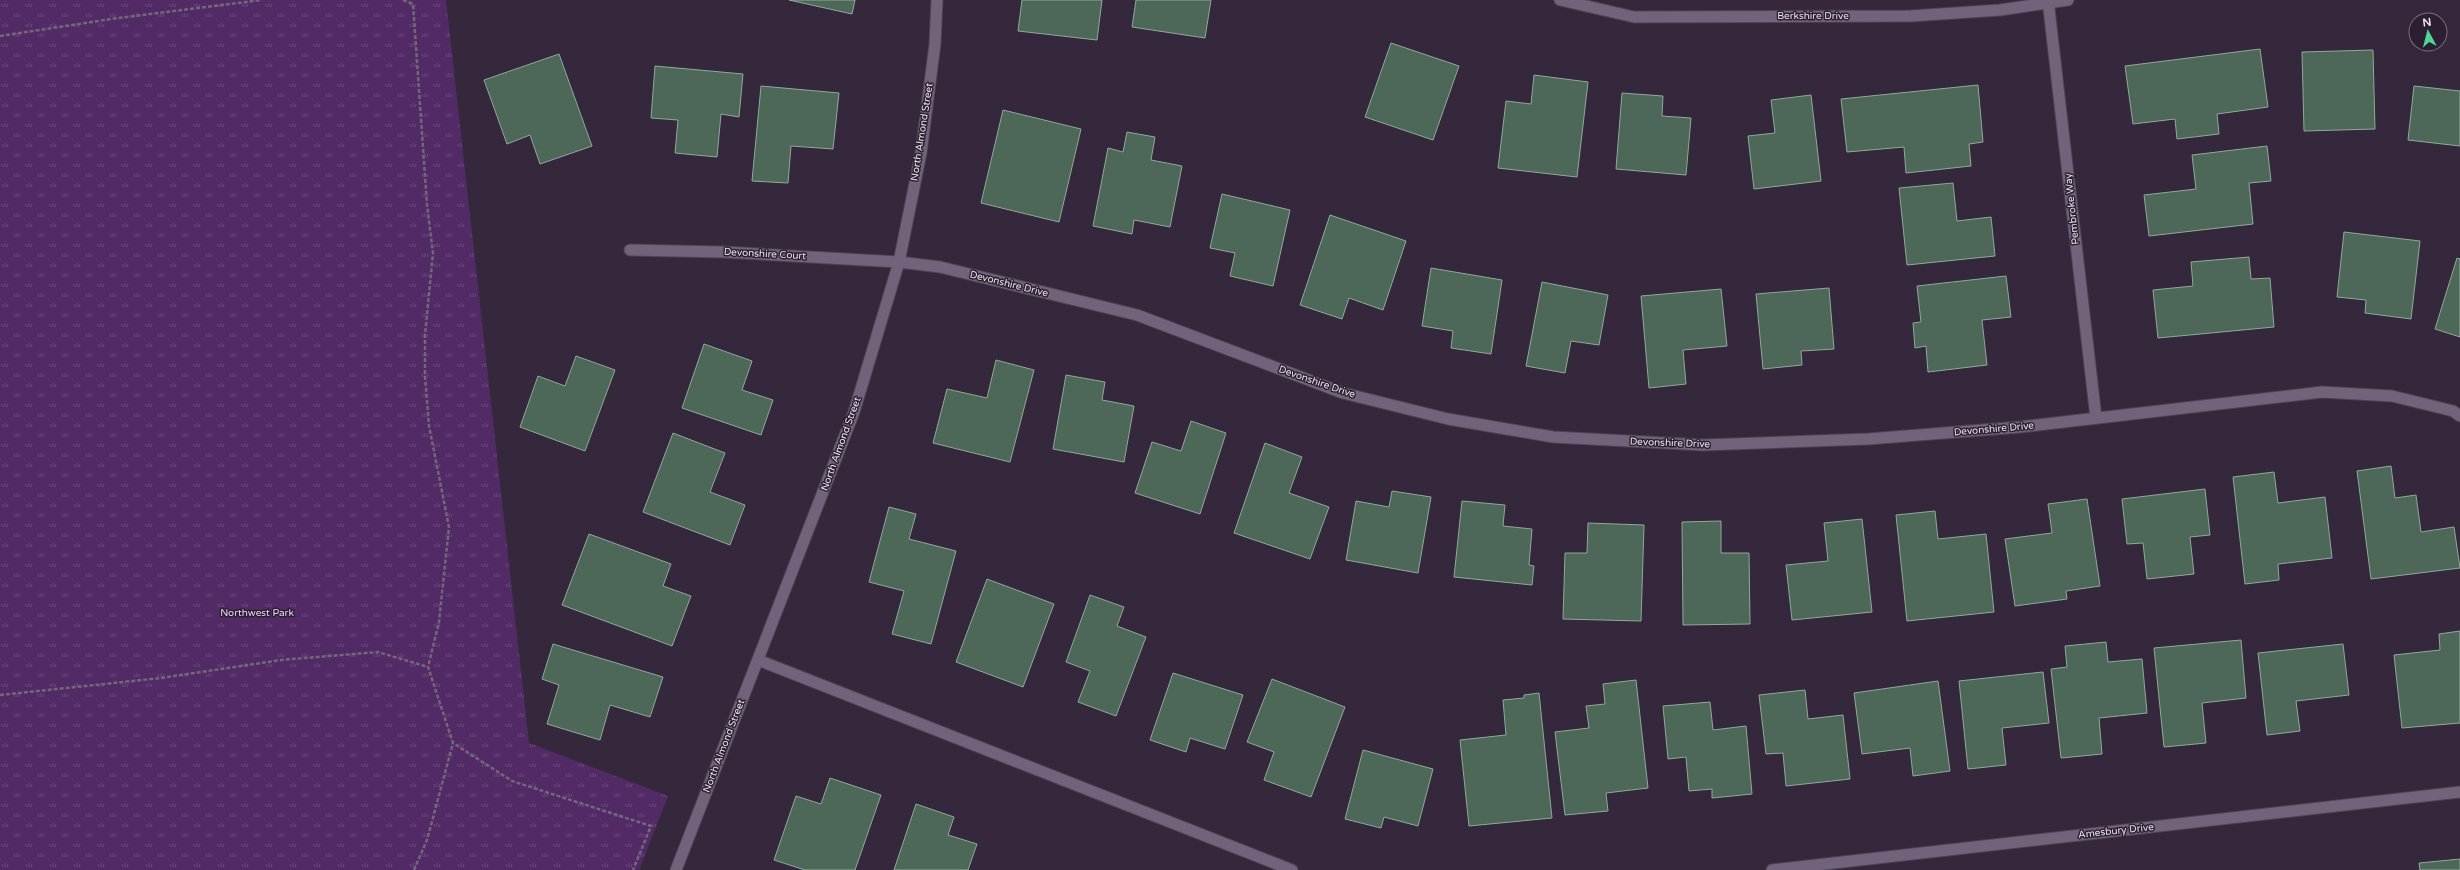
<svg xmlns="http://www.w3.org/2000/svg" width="2460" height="870" font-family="'Varela Round',sans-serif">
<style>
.park{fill:url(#park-tufts)}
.building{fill:#4d6759;stroke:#8faa9a}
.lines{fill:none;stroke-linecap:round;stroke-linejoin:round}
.minor-casing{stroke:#4e4454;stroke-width:13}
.path{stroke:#736879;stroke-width:2.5;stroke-dasharray:4 2;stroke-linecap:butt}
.minor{stroke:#716379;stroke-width:11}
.labels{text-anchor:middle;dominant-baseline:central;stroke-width:3;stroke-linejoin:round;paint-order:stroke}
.street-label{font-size:10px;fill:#ece4f1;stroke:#2b1f31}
.park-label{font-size:10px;fill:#ecd5f9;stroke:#2b1f31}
</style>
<defs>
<pattern id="park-tufts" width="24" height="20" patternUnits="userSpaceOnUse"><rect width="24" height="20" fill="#522b66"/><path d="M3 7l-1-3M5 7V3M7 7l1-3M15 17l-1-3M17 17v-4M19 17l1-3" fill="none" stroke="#6b4a7c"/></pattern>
</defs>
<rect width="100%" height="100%" fill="#35283c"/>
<polygon class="park" points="0,0 446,0 529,743 668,796 639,870 0,870"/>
<g class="building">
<polygon points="789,0 855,0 852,14"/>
<polygon points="1022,0 1102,0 1097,40 1018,31"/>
<polygon points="1136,0 1211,0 1205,38 1132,27"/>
<polygon points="1391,43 1459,66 1433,140 1365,117"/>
<polygon points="2260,49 2268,107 2217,114 2219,134 2177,139 2175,119 2133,124 2125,66"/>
<polygon points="2373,50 2375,129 2304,131 2302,52"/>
<polygon points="559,54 592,146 540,164 530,135 507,144 484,80"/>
<polygon points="655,66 743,74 739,117 721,114 717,157 675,153 678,120 651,118"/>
<polygon points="1534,75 1588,82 1577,177 1498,168 1506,101 1531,104"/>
<polygon points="1978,85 1983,142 1969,144 1971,166 1906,173 1904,147 1847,152 1841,99"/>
<polygon points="761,86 839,93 833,149 791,146 788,183 752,181"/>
<polygon points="2414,86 2460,91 2460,146 2408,140"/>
<polygon points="1622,93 1663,96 1662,116 1691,118 1686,175 1616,169"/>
<polygon points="1811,95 1821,181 1754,189 1748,136 1775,133 1771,100"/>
<polygon points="1003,110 1081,129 1059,222 981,203"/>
<polygon points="1127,132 1155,137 1151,160 1182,166 1170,227 1134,220 1132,234 1093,226 1108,148 1123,152"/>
<polygon points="2267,146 2271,181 2249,183 2253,224 2149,236 2144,195 2196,189 2192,155"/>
<polygon points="1953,183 1957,221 1991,217 1995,256 1907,265 1899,188"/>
<polygon points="1222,194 1290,210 1273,286 1230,276 1235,253 1210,248"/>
<polygon points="1330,215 1406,241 1383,310 1349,298 1342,319 1300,305"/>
<polygon points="2344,232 2420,241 2411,319 2365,313 2366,300 2337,297"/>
<polygon points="2249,257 2251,279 2270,278 2274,327 2158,338 2153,290 2193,286 2191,262"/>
<polygon points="2457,258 2460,259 2460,337 2435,329"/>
<polygon points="1431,268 1502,280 1491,354 1451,348 1453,331 1422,326"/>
<polygon points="2006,276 2011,317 1982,320 1987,365 1928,372 1926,346 1915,348 1913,323 1921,322 1917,286"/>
<polygon points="1542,282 1608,295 1599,345 1571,341 1565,373 1526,366"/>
<polygon points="1829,288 1834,349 1801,351 1802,365 1763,369 1756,294"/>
<polygon points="1721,289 1727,346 1683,350 1686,384 1649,388 1641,296"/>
<polygon points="704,344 752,361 742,390 773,400 761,435 682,408"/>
<polygon points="576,356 615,370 585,451 520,427 538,376 565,386"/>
<polygon points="996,360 1034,370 1010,462 933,443 947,389 987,398"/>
<polygon points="1066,375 1105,382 1102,400 1134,406 1124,462 1053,449"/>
<polygon points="1191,421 1226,433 1200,514 1135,493 1152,442 1181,451"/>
<polygon points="673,433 725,453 710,492 745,505 730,545 643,512"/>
<polygon points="1265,443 1302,457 1289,493 1329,507 1310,559 1234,533"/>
<polygon points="2391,466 2395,498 2416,495 2421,532 2454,527 2460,568 2371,579 2357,471"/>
<polygon points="2274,472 2278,503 2325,497 2332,558 2278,564 2279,580 2245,584 2233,477"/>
<polygon points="2205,489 2210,535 2190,537 2194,574 2147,579 2143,543 2127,544 2122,499"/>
<polygon points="1392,491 1431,497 1418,573 1346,560 1356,501 1389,507"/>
<polygon points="2087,499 2100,586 2066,591 2067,599 2015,606 2005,539 2052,533 2048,504"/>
<polygon points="1462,501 1505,505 1503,526 1532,529 1529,565 1534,566 1532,585 1454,577"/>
<polygon points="889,507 916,514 909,539 956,551 931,644 892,634 904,591 869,582"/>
<polygon points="1935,511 1938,539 1986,534 1994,612 1907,621 1896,515"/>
<polygon points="1862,519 1872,612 1792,620 1786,565 1828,561 1824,523"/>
<polygon points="1721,521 1721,553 1749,553 1750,624 1683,625 1682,522"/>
<polygon points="1588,523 1644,525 1641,621 1563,619 1565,553 1587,553"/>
<polygon points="589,534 671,564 663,586 691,596 672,646 562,605"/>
<polygon points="987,579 1054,604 1023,687 956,662"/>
<polygon points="1090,595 1124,607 1117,626 1146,637 1116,716 1078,702 1090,671 1066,662"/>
<polygon points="2460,631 2460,723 2402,728 2394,655 2440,650 2439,634"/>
<polygon points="2241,640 2246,698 2202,703 2206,743 2164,747 2154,648"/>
<polygon points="2106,642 2108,662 2142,659 2147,713 2099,718 2102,754 2061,758 2051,669 2067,667 2065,646"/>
<polygon points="553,644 663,677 650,717 610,705 600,740 547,724 559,685 542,679"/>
<polygon points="2343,644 2349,695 2296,701 2300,731 2267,735 2258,653"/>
<polygon points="2043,672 2049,723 2002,728 2006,765 1968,769 1959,681"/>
<polygon points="1173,673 1243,695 1225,749 1190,738 1186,752 1150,740"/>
<polygon points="1272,679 1345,707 1311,797 1264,780 1274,752 1247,742"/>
<polygon points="1636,680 1648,788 1606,793 1608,811 1565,815 1555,732 1589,728 1586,706 1605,704 1603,684"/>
<polygon points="1938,681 1950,771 1913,776 1910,748 1862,754 1854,693"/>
<polygon points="1805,690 1808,719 1843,715 1850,779 1786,786 1783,753 1766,754 1759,695"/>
<polygon points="1539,693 1552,818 1469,826 1460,740 1506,735 1503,700 1524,698 1524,695"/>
<polygon points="1710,702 1713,730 1746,726 1752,794 1712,798 1712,789 1689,791 1686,757 1668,759 1663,706"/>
<polygon points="1363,750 1433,769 1418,826 1384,817 1381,828 1345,819"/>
<polygon points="830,778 881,795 855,870 805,870 774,860 796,796 821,804"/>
<polygon points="916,804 954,817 948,835 977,844 968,870 894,870"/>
<polygon points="2460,859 2460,870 2420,870 2419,863"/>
</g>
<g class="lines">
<defs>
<g id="minor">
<polyline points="1560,0 1634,17 1911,16 2000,10 2068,0"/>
<polyline points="2048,0 2096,418"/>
<polyline points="630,250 724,252 899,262 940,267 1137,315 1343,393 1448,419 1553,437 1703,445 1868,439 2020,427 2322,392 2392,396 2453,411 2460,416"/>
<polyline points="758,660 1292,870"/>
<polyline points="676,870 854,412 899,262 921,153 935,44 937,0"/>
<polyline points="1772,870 2460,792"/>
</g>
</defs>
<use href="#minor" class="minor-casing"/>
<g class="path">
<polyline points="403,0 413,4 427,205 433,253 425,335 425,376 429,426 449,527 439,622 428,667 453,743 512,781 651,826 633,870"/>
<polyline points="0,36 118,18 262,0"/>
<polyline points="0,695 161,678 281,660 378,652 428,667"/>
<polyline points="414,870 427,840 453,743"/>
</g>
<use href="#minor" class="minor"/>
</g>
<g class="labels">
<g class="street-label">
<text x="1813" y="16">Berkshire Drive</text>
<text transform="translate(922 132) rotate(-81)">North Almond Street</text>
<text transform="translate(2072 209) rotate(-96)">Pembroke Way</text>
<text transform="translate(765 254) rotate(3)">Devonshire Court</text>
<text transform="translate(1009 284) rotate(14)">Devonshire Drive</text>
<text transform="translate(1317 382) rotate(19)">Devonshire Drive</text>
<text transform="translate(1994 429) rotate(-5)">Devonshire Drive</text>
<text transform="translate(1670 443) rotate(2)">Devonshire Drive</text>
<text transform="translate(841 444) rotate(-70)">North Almond Street</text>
<text transform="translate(724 746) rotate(-69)">North Almond Street</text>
<text transform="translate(2116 831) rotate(-6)">Amesbury Drive</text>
</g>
<g class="park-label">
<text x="257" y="613">Northwest Park</text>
</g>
</g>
<g transform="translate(2428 32) rotate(353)"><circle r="19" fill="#2b1f31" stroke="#786e7e"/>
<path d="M0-3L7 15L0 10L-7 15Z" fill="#52d397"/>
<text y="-6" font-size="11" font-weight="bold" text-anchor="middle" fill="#ece4f1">N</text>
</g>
</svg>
